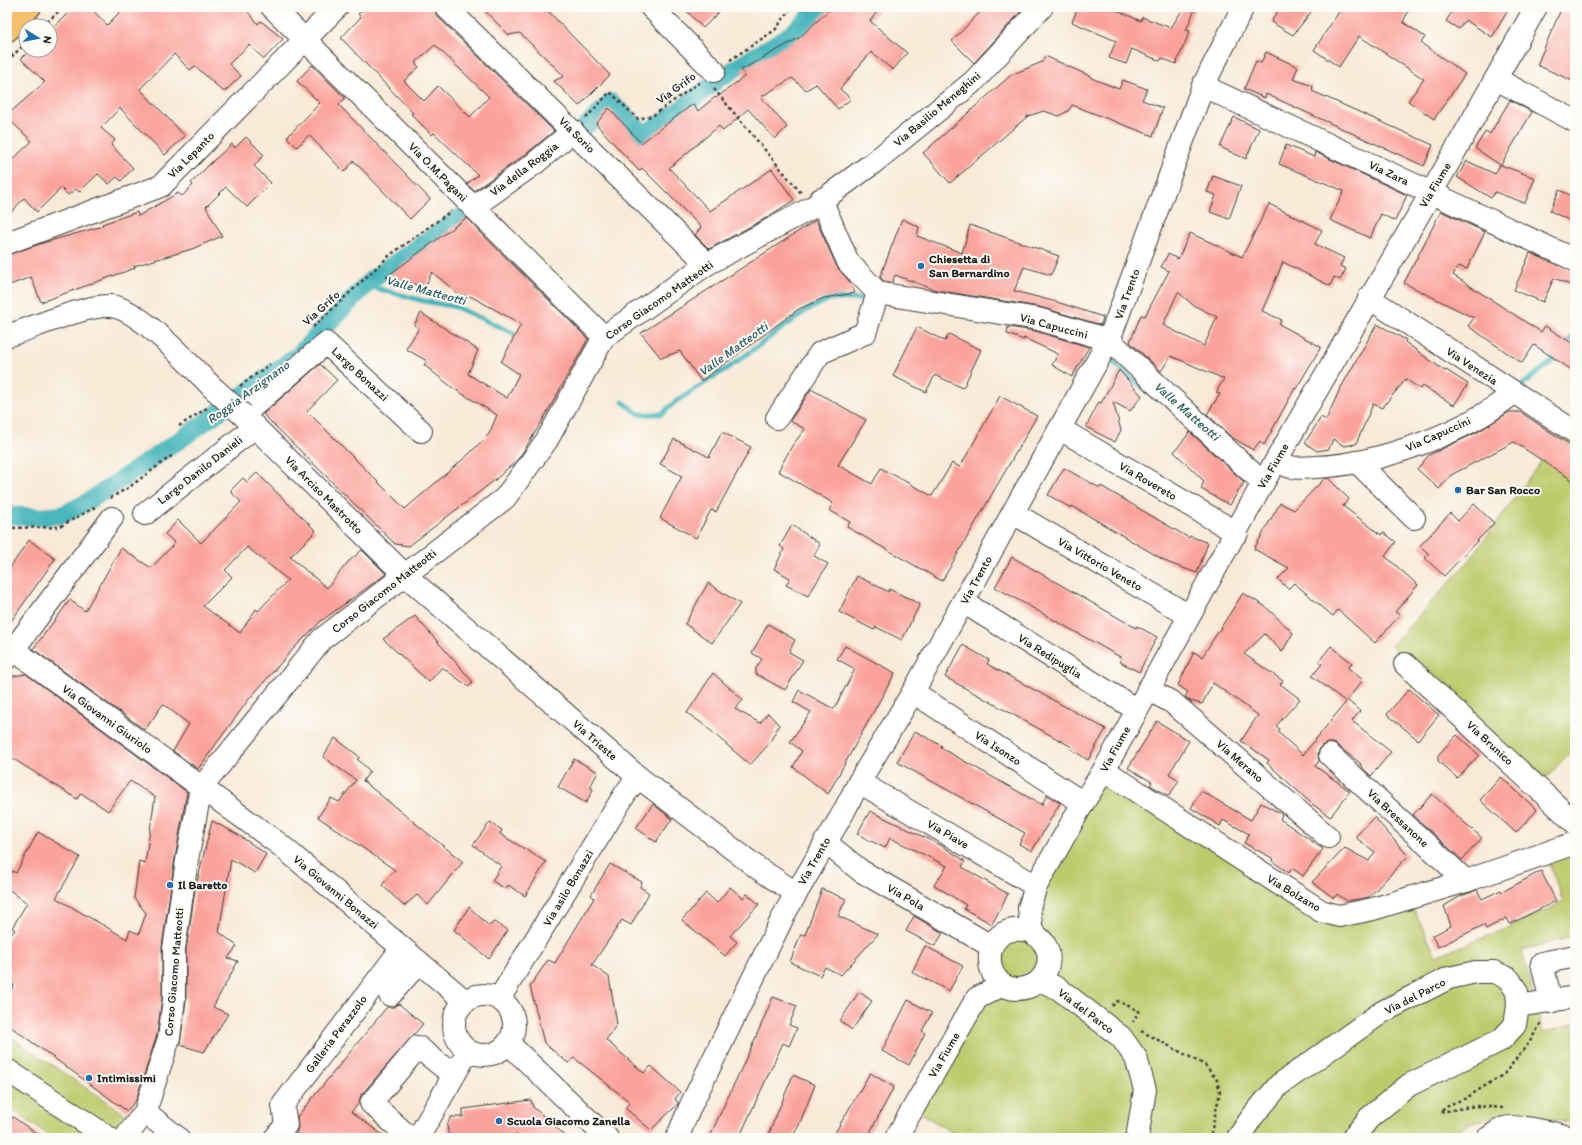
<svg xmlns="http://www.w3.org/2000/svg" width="1582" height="1145" font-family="Itim,sans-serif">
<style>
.green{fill:#becb6c;stroke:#6d7444}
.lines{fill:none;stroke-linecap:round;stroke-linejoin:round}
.stream{stroke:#45b5bb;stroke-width:5}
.canal{stroke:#45b5bb;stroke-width:18}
.building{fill:#faa39b;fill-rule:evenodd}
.minor-casing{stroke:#3d3b38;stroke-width:24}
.major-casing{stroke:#3d3b38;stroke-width:24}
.path{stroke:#3d3b38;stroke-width:2.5;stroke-dasharray:3 3;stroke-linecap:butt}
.minor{stroke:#fff;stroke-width:22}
.major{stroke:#f6c06b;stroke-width:22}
.minor-bridge-casing{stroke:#3d3b38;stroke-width:24;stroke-linecap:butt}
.minor-bridge{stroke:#fff;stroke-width:22}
.poi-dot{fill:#1f6fb2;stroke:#fdfcf7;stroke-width:1.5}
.labels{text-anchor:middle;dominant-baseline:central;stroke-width:4;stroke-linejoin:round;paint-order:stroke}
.street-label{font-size:12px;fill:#1c1c1c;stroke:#fdfcf7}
.poi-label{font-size:12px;font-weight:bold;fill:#1c1c1c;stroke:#fdfcf7;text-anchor:start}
.water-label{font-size:13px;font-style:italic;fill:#2e6164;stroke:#fdfcf7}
</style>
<rect width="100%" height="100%" fill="#fdfcf7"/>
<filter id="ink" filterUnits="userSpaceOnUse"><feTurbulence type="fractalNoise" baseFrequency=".025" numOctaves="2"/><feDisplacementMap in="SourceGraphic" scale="8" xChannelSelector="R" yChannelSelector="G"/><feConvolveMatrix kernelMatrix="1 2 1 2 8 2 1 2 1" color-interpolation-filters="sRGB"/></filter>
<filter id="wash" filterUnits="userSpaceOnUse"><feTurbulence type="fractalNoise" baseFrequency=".012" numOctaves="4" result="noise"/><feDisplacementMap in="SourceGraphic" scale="16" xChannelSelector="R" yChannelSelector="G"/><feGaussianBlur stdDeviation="0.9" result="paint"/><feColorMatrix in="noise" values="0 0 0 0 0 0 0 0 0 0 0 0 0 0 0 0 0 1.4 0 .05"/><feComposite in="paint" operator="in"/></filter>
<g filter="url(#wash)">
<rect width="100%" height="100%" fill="#f8ead7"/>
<g class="green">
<polygon points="1560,435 1575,445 1575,747 1546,778 1391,646 1469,561"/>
<path d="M1104 770 1321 911 1409 899 1436 956 1514 926 1563 902 1546 852 1575 843V936L1522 950 1543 1033 1575 1023V1124C1528 1111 1486 1110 1444 1138H961L913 1108 977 998 1036 886Z"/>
<polygon points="7,1035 131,1118 116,1138 53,1138 7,1106"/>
</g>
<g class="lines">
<g class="stream">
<polyline points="372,287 424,301 456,307 520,336"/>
<polyline points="1565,345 1575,334"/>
<polyline points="1113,362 1156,399"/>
<polyline points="1521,386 1551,362 1558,354"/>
<polyline points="623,402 639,414 662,414 675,402 728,368 807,310 830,299 861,299"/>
</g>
<g class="canal">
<polyline points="723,76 791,34 820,7"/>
<polyline points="585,127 611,102 644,134 667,120 715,82"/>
<polyline points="7,515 40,517 62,515 86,503 184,437 298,355 372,279 462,216"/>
</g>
</g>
<g id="blocks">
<g class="building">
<polygon points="74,7 90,7 107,25 125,7 244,7 258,24 261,21 283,39 264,59 249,45 229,64 241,76 224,92 195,66 190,70 174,54 140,89 185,136 165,155 120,108 101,128 115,140 111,145 133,168 121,181 117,177 109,184 98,174 79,192 76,189 68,195 61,188 37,212 24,198 7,217 7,165 32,141 7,118 7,115 45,82 21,59 30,50 50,50 50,31"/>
<path d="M366 7H434L437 16 554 131 526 154 474 191 467 184 478 175 434 133 432 135 411 114 413 113 341 38 361 17 358 14ZM435 45 489 97 470 117 438 86 424 101 404 81 419 67 415 63Z"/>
<polygon points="481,7 544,7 610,75 579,106 554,81 564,76 520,33 509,35"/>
<polygon points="683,7 724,7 703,28"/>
<polygon points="832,7 881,7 870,21 907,53 893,70 871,52 840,89 851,99 838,109 816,84 806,90 792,78 761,97 787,127 775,139 748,109 723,131 719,126 669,168 710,211 772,169 794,200 766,218 709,249 695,235 701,227 642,168 639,171 596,124 609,108 641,143 693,104 698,111 715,97 716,98 745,76 741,70 799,38"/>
<polygon points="985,7 1025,7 974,63 952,41"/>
<polygon points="1078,7 1109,7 1141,21 1142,17 1171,28 1184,7 1196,7 1186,30 1190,31 1176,64 1162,58 1160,61 1132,49 1126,64 1109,58 1116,41 1072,22"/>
<polygon points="1280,7 1315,7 1293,35 1271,22"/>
<polygon points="1342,7 1410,7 1403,22 1425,37 1421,43 1465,74 1434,119 1408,101 1424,79 1359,36 1339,67 1314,50"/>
<polygon points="1444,7 1510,7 1492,37 1465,20 1459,29 1446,21 1452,12"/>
<polygon points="1562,7 1575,7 1575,82 1537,65"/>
<polygon points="1266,52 1298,67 1293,79 1313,86 1312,91 1433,145 1424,166 1266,94 1265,98 1244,89 1256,61 1261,63"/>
<polygon points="1045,56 1092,77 1091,78 1119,89 1123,80 1147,89 1142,100 1163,108 1153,136 1072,105 1068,111 1059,116 1044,111 1028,116 950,183 923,153 1011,75 1042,62"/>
<polygon points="312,65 345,98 339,105 430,199 410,219 354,161 344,172 309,135 297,147 287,137 320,103 297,81"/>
<polygon points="1510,100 1532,112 1501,165 1535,178 1525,203 1495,192 1491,198 1457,177 1467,161 1495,174 1500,165 1475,148 1486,131 1490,134"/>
<polygon points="1234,117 1259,129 1246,159 1220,147"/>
<polygon points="246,137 264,155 254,166 271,183 247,207 226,187 206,207 222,236 192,249 134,266 135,268 41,302 31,277 7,286 7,255 46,242 103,226 102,224 137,212 138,216 178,193 182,196 193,185 191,183 214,160 232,144 235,148"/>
<polygon points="1286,145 1314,157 1315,152 1407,195 1395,221 1381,214 1370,238 1330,220 1344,191 1279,164"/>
<polygon points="1213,176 1241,186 1229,219 1210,212 1216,195 1207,192"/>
<polygon points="1559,190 1575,197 1575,223 1550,211"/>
<path d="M1269 204 1322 230 1315 244 1344 258 1340 266 1346 269 1340 280 1334 277 1330 286 1283 262 1262 311 1282 320 1279 324 1321 347 1296 389 1295 388 1264 445 1260 441 1253 450 1230 436 1207 414 1220 394 1216 392 1224 379 1171 356 1161 371 1130 342 1141 315 1145 316 1169 271 1161 267 1168 254 1178 259 1190 233 1242 257ZM1178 292 1193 305 1217 317 1204 346 1163 325Z"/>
<polygon points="1441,211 1485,232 1467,269 1458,266 1453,275 1541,332 1545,326 1575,345 1575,372 1534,345 1522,363 1468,326 1474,318 1404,283"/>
<polygon points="466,218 588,339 541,423 519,458 495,480 409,546 395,544 263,414 320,364 337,380 307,411 405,509 469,454 489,434 497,415 453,388 424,365 427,361 406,349 419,328 414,325 421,313 478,350 468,374 507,398 519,374 501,362 521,324 472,297 458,294 432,272 425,287 386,277"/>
<polygon points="902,219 919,227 917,236 962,253 970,225 1059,256 1051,275 1024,267 1014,291 1057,302 1103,317 1101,325 1040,307 936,290 895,275 892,283 884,281 880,277"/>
<polygon points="816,220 837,267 849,281 855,293 824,298 799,309 701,381 680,351 661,358 641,333"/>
<polygon points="1530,253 1575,272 1575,287 1554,278 1543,302 1514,290"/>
<polygon points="1377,324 1406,340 1405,342 1445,371 1446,370 1468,384 1454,405 1423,386 1420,389 1406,379 1382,408 1373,404 1356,444 1344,446 1333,439 1329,449 1317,451 1305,443 1321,417 1326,420 1339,391"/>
<polygon points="917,327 945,341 949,334 981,350 963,388 935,375 926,392 893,376"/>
<polygon points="1008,327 1035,331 1089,347 1072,377 1052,365 1058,354 1024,338 1024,340 1007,334"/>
<polygon points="1119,370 1142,396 1130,411 1113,402 1121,430 1115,442 1086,427 1099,402 1101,403"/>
<polygon points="811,389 866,420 838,465 872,484 881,468 932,496 952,463 960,467 1000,396 1037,416 942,581 847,527 850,522 829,510 833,503 778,471 792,446 805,429 790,421"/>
<polygon points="1509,412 1520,412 1575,448 1575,482 1514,442 1451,475 1439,489 1417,469 1429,455 1478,432"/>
<polygon points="722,432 751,447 716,512 711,510 696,538 660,518 682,476 660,464 674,439 709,457"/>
<polygon points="1190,432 1244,482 1230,505 1201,489 1204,481 1174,452"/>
<polygon points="1064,468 1100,488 1101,486 1189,538 1190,536 1208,543 1197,573 1169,563 1072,506 1071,508 1048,495"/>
<path d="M257 473 316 531 290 557 327 588 348 562 362 550 386 574 321 621 294 648 249 699 198 769 173 751 189 724 163 704 145 730 33 649 70 600 85 611 121 548 151 568 175 543 165 534 178 520 201 543 241 502 230 491 243 478 247 482ZM247 547 288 580 258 611 256 609 240 633 203 606 232 577 225 570Z"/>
<polygon points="1328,478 1349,499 1343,506 1381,535 1383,532 1396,542 1385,556 1418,585 1395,612 1400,615 1375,643 1338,610 1333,616 1294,583 1288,589 1278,579 1289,568 1254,549 1280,503 1294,510 1324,479"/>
<polygon points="1474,504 1494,523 1444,576 1425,558 1429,554 1420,546 1450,513 1458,521"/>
<polygon points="792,525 820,544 814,556 828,564 808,596 786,585 790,578 774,569 784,549 780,546"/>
<polygon points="29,540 55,559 7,627 7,572"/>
<polygon points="1012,557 1136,628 1137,626 1157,637 1139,672 1120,662 1122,658 995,587"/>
<polygon points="857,576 889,592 889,589 920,604 902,640 876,627 874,630 839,612"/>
<polygon points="708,583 740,604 712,643 685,624"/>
<polygon points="1243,593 1266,607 1293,633 1282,652 1265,634 1244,654 1283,681 1280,684 1300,699 1276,726 1280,729 1278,732 1303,755 1346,702 1312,676 1322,664 1319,661 1331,646 1352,663 1348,668 1363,680 1347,700 1360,711 1352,721 1391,752 1371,776 1360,765 1361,764 1334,743 1327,743 1321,746 1318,753 1319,761 1315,766 1350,791 1330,817 1311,803 1267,763 1269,760 1241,741 1258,715 1213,683 1202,704 1190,701 1185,697 1188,692 1178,685 1194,652 1202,657"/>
<polygon points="415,616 473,682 469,687 442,667 429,682 383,639"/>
<polygon points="768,624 795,640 789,652 803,660 785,690 756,674 756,668 762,659 752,653"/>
<polygon points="963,645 989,660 987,664 1106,729 1088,760 1071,749 1072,747 945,677"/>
<polygon points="845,646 895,673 828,794 793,767 802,751 790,742 811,712 793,702 799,690 834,709 855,669 837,659"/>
<polygon points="713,673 743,700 735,709 760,723 768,713 779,725 769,744 750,765 703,724 687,713"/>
<polygon points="26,674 187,792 175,858 162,947 162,998 157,1035 136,1100 127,1111 7,1024 7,997 14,985 7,980 7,940 15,930 12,928 27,903 7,888 7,880 12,871 16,873 38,832 80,857 56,898 127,939 130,930 139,934 146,913 134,898 139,861 145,863 155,797 130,781 108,811 81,793 77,799 7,755 7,677"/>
<polygon points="1409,689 1439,715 1418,740 1387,714"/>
<polygon points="1157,721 1189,741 1169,774 1179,780 1169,796 1150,785 1152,782 1128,768"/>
<polygon points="915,731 942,746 941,748 1042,805 1047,795 1060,803 1032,851 1019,844 1025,833 897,762"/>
<polygon points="1457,735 1479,755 1457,778 1438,761 1438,755"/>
<polygon points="335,738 360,757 357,759 370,771 363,781 463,862 428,905 417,895 404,906 382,885 395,870 318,817 331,798 339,802 356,780 323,757"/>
<polygon points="574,759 598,772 590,787 593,789 586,803 558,787"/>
<polygon points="1501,777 1537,810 1516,833 1480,800"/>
<polygon points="1201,791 1251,820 1261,803 1282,814 1280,819 1323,849 1303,876 1292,868 1289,873 1272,861 1274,859 1244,843 1249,834 1223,820 1220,826 1191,808"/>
<polygon points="1432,794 1482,838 1462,860 1413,815"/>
<polygon points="653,804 672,819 656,842 636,828"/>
<polygon points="870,811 942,846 965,861 962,867 1008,894 992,924 964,909 966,905 934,885 947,866 890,838 885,848 857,834"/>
<polygon points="1374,817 1408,856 1369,897 1347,901 1337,894 1334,898 1312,882 1345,848 1369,861 1375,852 1355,837"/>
<polygon points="212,821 237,834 266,854 255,873 231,859 219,932 237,946 228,958 238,961 213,1007 228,1014 204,1052 180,1045 186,1000 186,950 195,890"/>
<polygon points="490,822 502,830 500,834 546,862 525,896 508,885 506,889 492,881 501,866 473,845"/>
<polygon points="610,864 642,882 640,887 649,893 631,925 622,920 592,965 609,977 617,1024 606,1040 644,1073 651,1066 680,1092 675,1099 678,1103 678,1104 651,1130 625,1108 630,1102 574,1058 568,1063 544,1043 530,986 548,960 555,963 594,898 591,895"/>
<polygon points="1541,871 1556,901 1510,924 1507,918 1486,929 1484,925 1438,947 1432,936 1451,926 1444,906 1461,896 1477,890 1482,899 1501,890 1502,892"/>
<polygon points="730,887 743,898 747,894 759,904 730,936 737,942 725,956 682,920 706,893 717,903"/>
<polygon points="822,889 846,899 838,916 878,934 841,975 825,967 820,976 790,962 801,934 805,935"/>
<polygon points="469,907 489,926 494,922 508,930 489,959 454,930"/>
<polygon points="914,916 943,933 935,946 906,931"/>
<polygon points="925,946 963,966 949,991 912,972"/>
<polygon points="859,992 872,1001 852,1030 840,1021"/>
<polygon points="773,997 797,1006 789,1025 797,1028 789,1046 783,1043 739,1138 709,1138 755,1039"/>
<polygon points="908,1000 932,1013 922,1031 925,1033 909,1065 882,1051"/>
<polygon points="399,1004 423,1024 361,1095 359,1103 351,1112 387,1138 301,1138 296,1133 298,1128 297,1117 387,1007 394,1007"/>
<polygon points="870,1073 894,1087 867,1138 832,1138"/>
<polygon points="793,1075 815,1085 799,1125 792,1138 767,1138"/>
<polygon points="531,1100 533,1107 568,1138 519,1138 517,1135 492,1138 449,1138 447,1125 451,1117 463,1117 463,1109"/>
<polygon points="13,1117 43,1138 7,1138 7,1125"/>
</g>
</g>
</g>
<g filter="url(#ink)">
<use href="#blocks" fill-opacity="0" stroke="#3d3b38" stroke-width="1"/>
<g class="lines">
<defs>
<g id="minor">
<polyline points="272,7 604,337"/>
<polyline points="446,7 707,264"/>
<polyline points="651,7 714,71"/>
<polyline points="1496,79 1575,121"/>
<polyline points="1203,86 1575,260"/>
<polyline points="821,199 848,262 878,293 1038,319 1109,340 1263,483"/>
<polyline points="473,207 534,164 573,131"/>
<polyline points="7,243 161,186 337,7"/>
<polyline points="1369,298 1575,432"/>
<path d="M7 336C33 328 84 305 110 306 138 307 192 367 212 387"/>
<polyline points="777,418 820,353 865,333 878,293"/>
<polyline points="1060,429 1237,533"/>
<polyline points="421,431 326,343 243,415 405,575 638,777 759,869 796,893"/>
<path d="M1277 461C1281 463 1286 466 1291 467 1298 469 1308 467 1315 467 1376 465 1467 433 1513 393"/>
<polyline points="1357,462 1414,518"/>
<polyline points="1013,513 1188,615"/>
<polyline points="145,514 255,427"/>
<polyline points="963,602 1137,710"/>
<polyline points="7,645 279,844 465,1001"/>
<polyline points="7,658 112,518"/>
<polyline points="1405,664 1575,823"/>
<polyline points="1148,689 1173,703 1328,837"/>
<polyline points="913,692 1083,803"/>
<polyline points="1330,755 1466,881"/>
<polyline points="1104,770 1321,911 1339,916 1373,909 1466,881 1575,843"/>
<polyline points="859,782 1036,886"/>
<polyline points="825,842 861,871 991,946"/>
<path d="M1032 932C972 915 980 1006 1031 986 1048 979 1054 956 1043 942 1040 938 1035 935 1032 932L1029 908 1036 886 1083 803 1104 770 1263 483 1445 169 1536 7"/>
<polyline points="1040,980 1059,989 1121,1037 1136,1058 1145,1090 1137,1138"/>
<polyline points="390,995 419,962"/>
<circle cx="484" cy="1025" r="30"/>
<polyline points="499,999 625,794 638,777"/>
<polyline points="1551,1002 1542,963 1575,956"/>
<polyline points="1518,1006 1575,997"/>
<polyline points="508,1043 607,1138"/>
<polyline points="7,1070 109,1138"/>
<polyline points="145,1112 178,1138"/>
<polyline points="125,1138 145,1112 169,1038 174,999 174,949 187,860 201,788 322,639 505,498 547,440 604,337 707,264 813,207 873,163 974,81 1042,7"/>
<polyline points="275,1138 286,1125 283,1105 402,948"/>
<polyline points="410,1138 371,1103 418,1047 453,1075"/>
<polyline points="418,1138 461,1063"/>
<polyline points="677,1138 691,1105 786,911 843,813 859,782 913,692 1109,340 1203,86 1243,7"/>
<polyline points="896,1138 977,998 1003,985"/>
<polyline points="1238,1138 1252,1117 1279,1085 1382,1012 1449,978 1476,972 1494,972 1509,979 1517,992 1518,1006 1515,1025 1501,1040 1409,1085 1369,1118 1353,1138"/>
<path d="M1488 1138C1493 1135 1499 1130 1504 1128 1517 1124 1559 1134 1573 1138"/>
</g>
<polyline id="major" points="7,31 30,7"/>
</defs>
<use href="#minor" class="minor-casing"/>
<use href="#major" class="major-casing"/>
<g class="path">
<polyline points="43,26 63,7"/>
<polyline points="730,60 775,30 792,7"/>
<polyline points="7,61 26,43"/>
<polyline points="714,89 801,193"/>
<polyline points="586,118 610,92 638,119 652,116 700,82"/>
<polyline points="313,327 390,255 451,211"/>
<polyline points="240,386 270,364"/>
<polyline points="179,426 207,408"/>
<polyline points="110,498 128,488 174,454"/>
<polyline points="7,528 59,527 97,506"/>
<polyline points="1112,1006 1118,1001 1139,1011 1133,1022"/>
<polyline points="1141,1031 1205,1065 1217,1080 1220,1092 1210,1138"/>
<polyline points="1503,1108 1477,1106 1440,1112 1451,1104 1466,1098 1504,1074 1529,1043 1542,1021"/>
</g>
<use href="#minor" class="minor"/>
<use href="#major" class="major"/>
<defs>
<polyline id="minor-bridge" points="212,387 243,415"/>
</defs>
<use href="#minor-bridge" class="minor-bridge-casing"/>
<use href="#minor-bridge" class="minor-bridge"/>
</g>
</g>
<g class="poi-dot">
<circle cx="921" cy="266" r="4"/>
<circle cx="1458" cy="490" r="4"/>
<circle cx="170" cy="885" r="4"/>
<circle cx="89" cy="1078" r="4"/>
<circle cx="499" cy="1121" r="4"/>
</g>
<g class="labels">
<g class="street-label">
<text transform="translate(676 88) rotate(-36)">Via Grifo</text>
<text transform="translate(937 109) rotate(-40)">Via Basilio Meneghini</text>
<text transform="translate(577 135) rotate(45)">Via Sorio</text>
<text transform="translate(191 155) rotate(-45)">Via Lepanto</text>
<text transform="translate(524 169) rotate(-37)">Via della Roggia</text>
<text transform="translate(438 172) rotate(45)">Via O.M.Pagani</text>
<text transform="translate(1389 173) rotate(25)">Via Zara</text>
<text transform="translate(1435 185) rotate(-59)">Via Fiume</text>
<text transform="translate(1127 294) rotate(-70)">Via Trento</text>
<text transform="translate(659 300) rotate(-35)">Corso Giacomo Matteotti</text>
<text transform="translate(321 308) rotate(-42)">Via Grifo</text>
<text transform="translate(1054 326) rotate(15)">Via Capuccini</text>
<text transform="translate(1472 366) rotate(33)">Via Venezia</text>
<text transform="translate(360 374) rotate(43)">Largo Bonazzi</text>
<text transform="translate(1438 434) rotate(-24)">Via Capuccini</text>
<text transform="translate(1273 466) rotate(-60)">Via Fiume</text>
<text transform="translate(200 470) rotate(-38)">Largo Danilo Danieli</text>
<text transform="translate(1148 481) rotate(30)">Via Rovereto</text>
<text transform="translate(324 495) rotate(45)">Via Arciso Mastrotto</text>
<text transform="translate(1100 564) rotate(30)">Via Vittorio Veneto</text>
<text transform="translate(976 580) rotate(-61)">Via Trento</text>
<text transform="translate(384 591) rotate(-38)">Corso Giacomo Matteotti</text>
<text transform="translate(1050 656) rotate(32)">Via Redipuglia</text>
<text transform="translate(107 719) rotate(36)">Via Giovanni Giuriolo</text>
<text transform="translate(595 740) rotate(41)">Via Trieste</text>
<text transform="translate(1490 743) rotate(43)">Via Brunico</text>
<text transform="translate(998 748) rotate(33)">Via Isonzo</text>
<text transform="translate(1115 749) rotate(-61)">Via Fiume</text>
<text transform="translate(1240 761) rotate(41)">Via Merano</text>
<text transform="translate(1398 818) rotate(43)">Via Bressanone</text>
<text transform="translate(948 834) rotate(30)">Via Piave</text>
<text transform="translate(814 861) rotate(-60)">Via Trento</text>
<text transform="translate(568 888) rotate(-59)">Via asilo Bonazzi</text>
<text transform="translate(336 892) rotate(40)">Via Giovanni Bonazzi</text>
<text transform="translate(1294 893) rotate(31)">Via Bolzano</text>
<text transform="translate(906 897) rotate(30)">Via Pola</text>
<text transform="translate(174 972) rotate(-85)">Corso Giacomo Matteotti</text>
<text transform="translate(1415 996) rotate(-27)">Via del Parco</text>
<text transform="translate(1086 1011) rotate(37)">Via del Parco</text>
<text transform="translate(336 1034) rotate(-53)">Galleria Perazzolo</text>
<text transform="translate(944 1055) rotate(-60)">Via Fiume</text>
</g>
<g class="poi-label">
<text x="929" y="259">Chiesetta di<tspan x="929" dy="14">San Bernardino</tspan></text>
<text x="1466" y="490">Bar San Rocco</text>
<text x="178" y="885">Il Baretto</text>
<text x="97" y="1078">Intimissimi</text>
<text x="507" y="1121">Scuola Giacomo Zanella</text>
</g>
<g class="water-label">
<text transform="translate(426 290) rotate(15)">Valle Matteotti</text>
<text transform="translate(733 349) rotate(-36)">Valle Matteotti</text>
<text transform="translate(248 392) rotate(-36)">Roggia Arzignano</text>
<text transform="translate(1187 411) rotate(41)">Valle Matteotti</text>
</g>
</g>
<rect width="1582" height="1145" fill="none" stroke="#fdfcf7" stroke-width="24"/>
<g transform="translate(38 38) rotate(100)"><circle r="19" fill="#fdfcf7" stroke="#a3a29f"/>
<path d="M0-3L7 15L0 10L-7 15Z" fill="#1f6fb2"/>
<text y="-6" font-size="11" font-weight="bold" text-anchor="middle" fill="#1c1c1c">N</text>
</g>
</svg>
